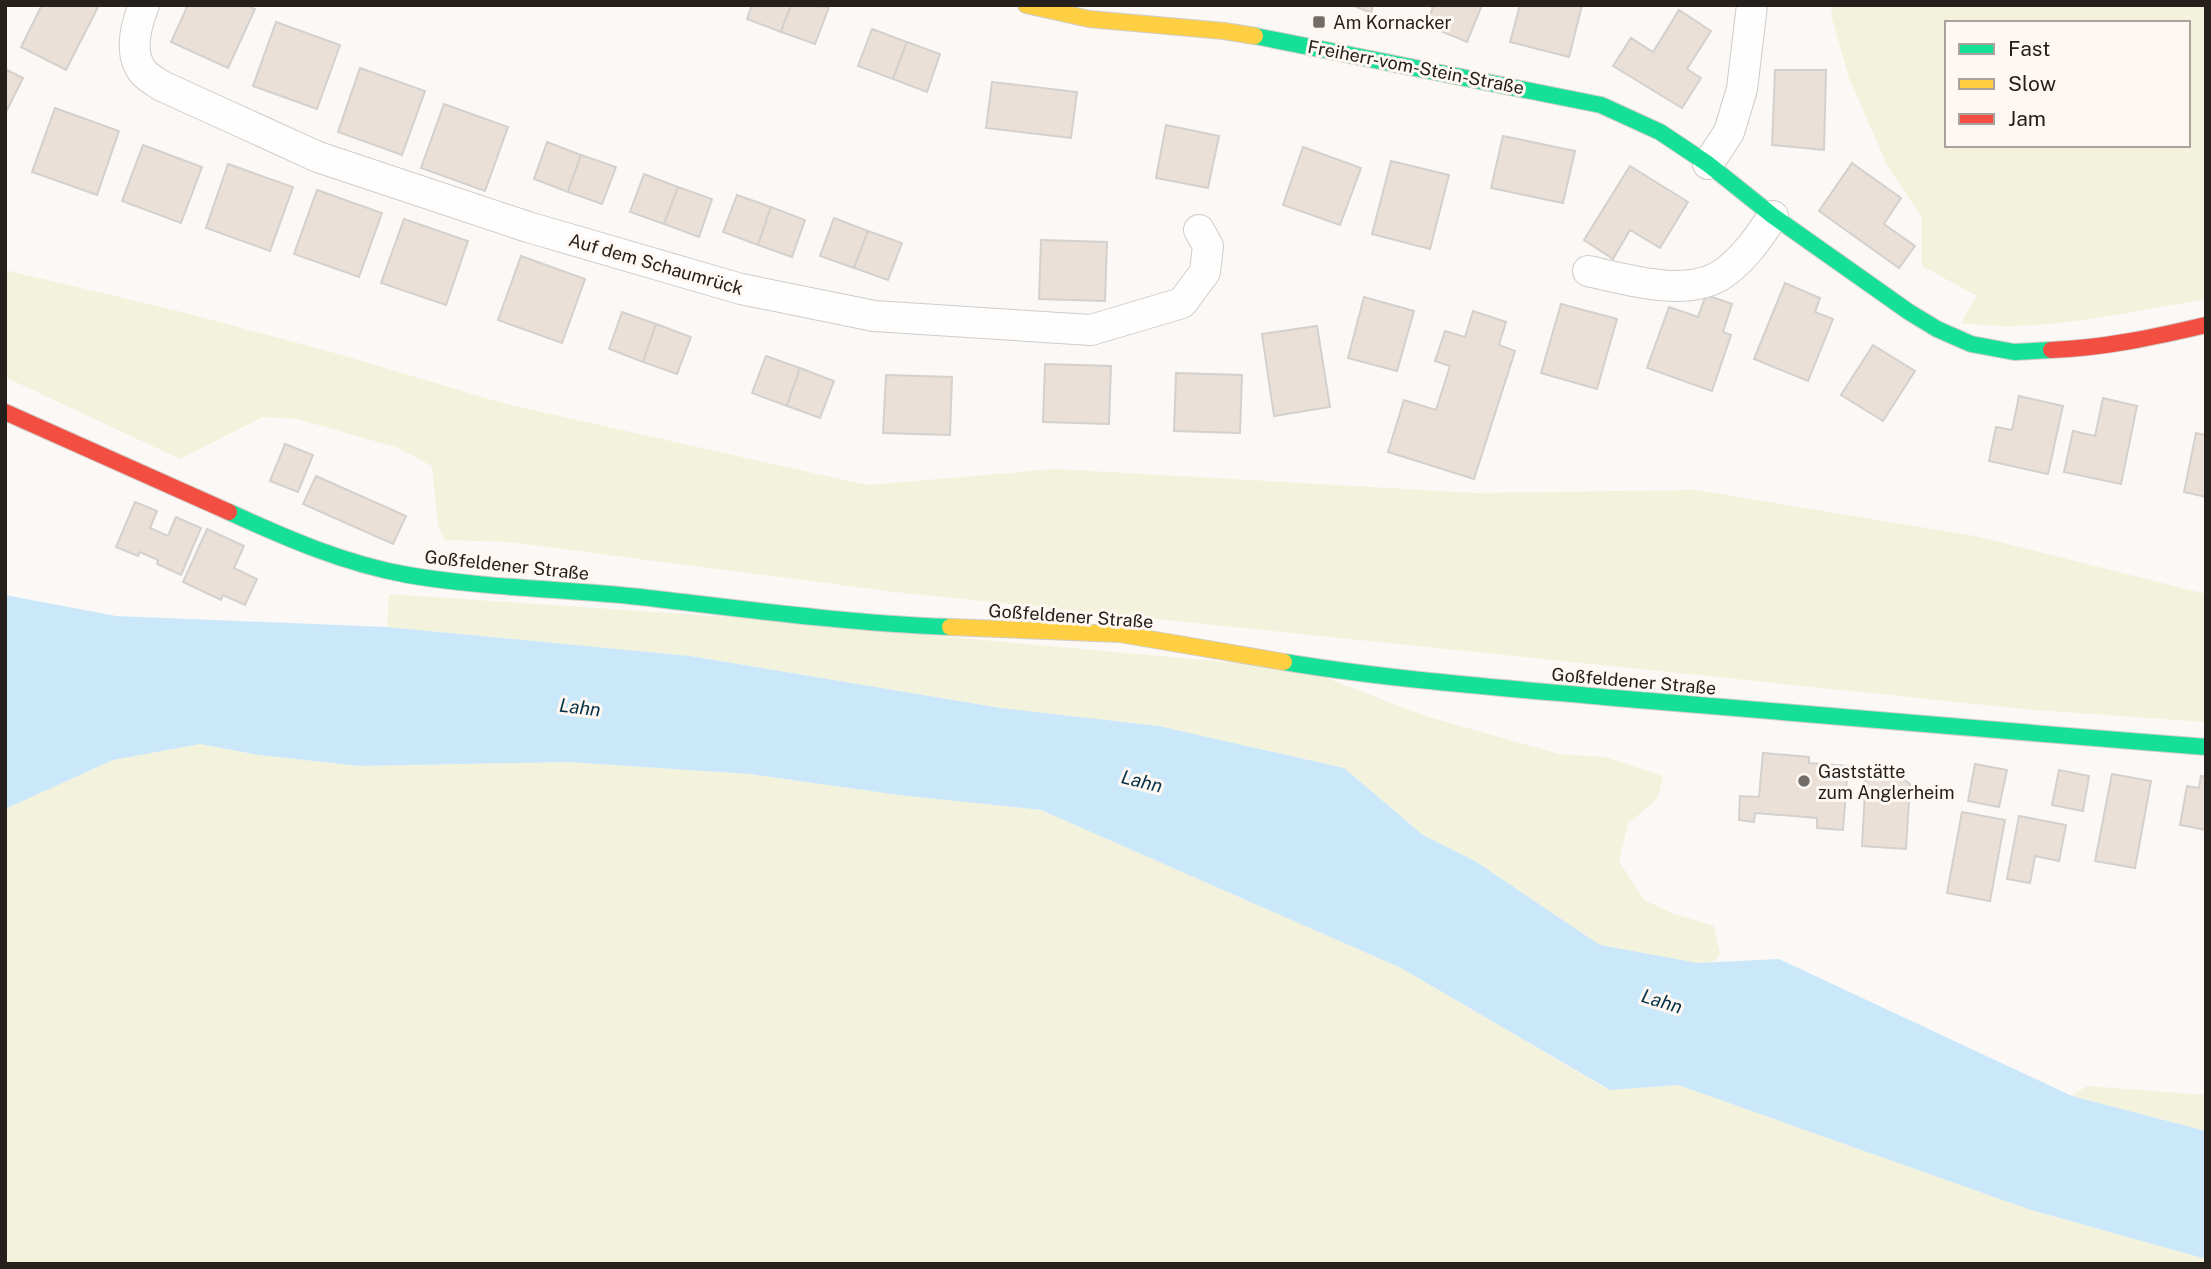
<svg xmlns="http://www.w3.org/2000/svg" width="2211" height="1269" font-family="'Public Sans',sans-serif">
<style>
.green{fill:#f3f2dc;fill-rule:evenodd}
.water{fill:#cbe8fa}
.building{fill:#eae0d7;stroke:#d4d0cd;stroke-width:2}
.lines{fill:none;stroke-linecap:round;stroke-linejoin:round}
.street-casing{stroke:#d0ccc8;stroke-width:32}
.fast-casing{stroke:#d0ccc8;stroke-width:18}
.slow-casing{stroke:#d0ccc8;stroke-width:18}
.jam-casing{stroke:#d0ccc8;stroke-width:18}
.street{stroke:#fefefe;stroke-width:30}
.fast{stroke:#16e098;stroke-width:16}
.slow{stroke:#ffcf43;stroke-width:16}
.jam{stroke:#f24e42;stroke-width:16}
.poi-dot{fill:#716c68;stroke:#fef7f2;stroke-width:2.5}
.labels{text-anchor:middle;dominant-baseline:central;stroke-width:6;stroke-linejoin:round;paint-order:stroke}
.poi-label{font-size:18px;fill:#26201c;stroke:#fef7f2;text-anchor:start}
.street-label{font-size:18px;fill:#26201c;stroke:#fef7f2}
.water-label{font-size:19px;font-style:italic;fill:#053248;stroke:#fef7f2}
</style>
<rect width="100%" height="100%" fill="#fbf8f5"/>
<g class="green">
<path d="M1833 5H2206V299C2126 312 2042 334 1961 323L1977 296 1922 266V217L1888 167 1849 78 1831 15ZM1947 23H2188V145H1947Z"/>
<polygon points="5,270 186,313 338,354 506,404 867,485 1055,469 1476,493 1696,490 1975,536 2206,594 2206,722 2035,710 895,592 508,542 444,540 438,524 432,466 398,448 298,419 263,417 180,459 5,377"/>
<polygon points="389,594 742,618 1258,665 1324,677 1425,716 1559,754 1605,757 1663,776 1658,798 1628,824 1619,861 1644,900 1674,914 1714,926 1720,954 1713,962 1698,963 1600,945 1475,861 1423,835 1344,768 1159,726 1001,708 690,656 387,627"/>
<polygon points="200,744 259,755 360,766 567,762 750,774 899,795 1041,810 1401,968 1609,1090 1678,1085 2031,1210 2206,1259 2206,1264 5,1264 5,809 113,760"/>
<polygon points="2087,1086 2206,1095 2206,1131 2072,1096"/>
</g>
<polygon class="water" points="5,595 116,616 387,627 690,656 1001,708 1159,726 1344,768 1423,835 1475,861 1600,945 1698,963 1779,959 2072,1096 2206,1131 2206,1259 2031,1210 1678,1085 1610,1090 1401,968 1041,810 899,795 750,774 567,762 360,766 259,755 200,744 113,760 5,809"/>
<g class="building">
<polygon points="42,5 99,5 66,70 21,47"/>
<polygon points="188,5 245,5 255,9 228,68 171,42"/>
<polygon points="752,5 791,5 781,32 747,19"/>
<polygon points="791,5 829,7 815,44 781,32"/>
<polygon points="1352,5 1373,5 1371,13"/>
<polygon points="1428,5 1482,5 1467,42 1426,25 1433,7"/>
<polygon points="1520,5 1582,5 1569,57 1510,42"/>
<polygon points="1679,10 1711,31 1687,69 1701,78 1682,108 1613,66 1631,38 1653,52"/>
<polygon points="276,22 340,45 317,109 253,86"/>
<polygon points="872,29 907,42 893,79 858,66"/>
<polygon points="907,42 940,54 927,92 893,79"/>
<polygon points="360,68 425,91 402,155 338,132"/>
<polygon points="5,69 23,78 5,114"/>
<polygon points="1775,70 1826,70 1824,150 1772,145"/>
<polygon points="992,82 1077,92 1071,138 986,128"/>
<polygon points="444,104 508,127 485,191 421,168"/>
<polygon points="55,108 119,131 97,195 32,172"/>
<polygon points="1166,125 1219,136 1208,188 1156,178"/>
<polygon points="1503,136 1575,151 1563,203 1491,188"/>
<polygon points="547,142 581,155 568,192 534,179"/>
<polygon points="143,145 202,167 181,223 122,201"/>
<polygon points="1303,147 1361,168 1340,225 1283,205"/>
<polygon points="581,155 616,167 602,204 568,192"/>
<polygon points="1391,161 1449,175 1430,249 1372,234"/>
<polygon points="1852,163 1901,198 1884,224 1915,246 1899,268 1819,211"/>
<polygon points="228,164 293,187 270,251 206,228"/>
<polygon points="1630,166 1688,202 1660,248 1630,230 1613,259 1584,240"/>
<polygon points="644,174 678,187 664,224 630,212"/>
<polygon points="678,187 712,199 699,237 664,224"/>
<polygon points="317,190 382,213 359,277 294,254"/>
<polygon points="737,195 771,207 758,245 723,232"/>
<polygon points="771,207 805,220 792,257 758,245"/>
<polygon points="834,218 868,231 854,268 820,256"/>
<polygon points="404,219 468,241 446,305 381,283"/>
<polygon points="868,231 902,243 888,280 854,268"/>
<polygon points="1041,240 1107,242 1105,301 1039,299"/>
<polygon points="521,256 585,279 562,343 498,320"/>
<polygon points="1785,283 1820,298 1815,312 1833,319 1808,381 1754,359"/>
<polygon points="1706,295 1732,304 1723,332 1731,335 1712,391 1647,368 1669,307 1698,317"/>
<polygon points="1364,297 1414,311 1397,371 1348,358"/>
<polygon points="1561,304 1617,319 1597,389 1541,373"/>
<polygon points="1473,311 1506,322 1499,345 1515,351 1474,479 1388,452 1404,400 1436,410 1450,366 1435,361 1445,331 1465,337"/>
<polygon points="622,312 656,324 643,362 609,349"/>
<polygon points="656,324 691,337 677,374 643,362"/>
<polygon points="1317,326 1330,407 1274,416 1262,334"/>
<polygon points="1873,345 1915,371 1883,421 1841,395"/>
<polygon points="766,356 800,368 787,406 752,393"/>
<polygon points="1045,364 1111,366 1109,424 1043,422"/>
<polygon points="800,368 834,381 820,418 787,406"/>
<polygon points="1176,373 1242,375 1240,433 1174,431"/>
<polygon points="886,375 952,377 950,435 883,433"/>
<polygon points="2019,396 2063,406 2048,474 1989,461 1996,427 2012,430"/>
<polygon points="2103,398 2137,406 2121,484 2064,472 2073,431 2095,436"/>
<polygon points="2196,433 2206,435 2206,497 2184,492"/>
<polygon points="285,444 313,455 298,492 270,481"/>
<polygon points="316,476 406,516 393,544 303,504"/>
<polygon points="135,502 157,511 150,528 168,536 176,517 201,528 181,575 157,564 158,560 140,552 138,556 116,547"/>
<polygon points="207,529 244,546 234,568 257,579 245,605 223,595 221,600 183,582"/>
<polygon points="1763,753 1809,757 1809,763 1848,766 1843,830 1817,828 1817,818 1755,813 1754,822 1739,820 1740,796 1759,797"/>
<polygon points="1975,764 2007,770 1999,807 1968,801"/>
<polygon points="2059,770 2089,776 2083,811 2052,805"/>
<polygon points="1866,772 1899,776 1910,784 1906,849 1862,846"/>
<polygon points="2112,774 2151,781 2135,868 2095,861"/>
<polygon points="2201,776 2206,777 2206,830 2180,825 2187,786 2199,788"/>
<polygon points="1962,812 2005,820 1990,901 1947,893"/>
<polygon points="2019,816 2066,825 2059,861 2035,856 2030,883 2007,879"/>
</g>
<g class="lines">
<defs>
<g id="street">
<path d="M144 5C136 25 128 53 143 72 147 77 156 82 162 86L318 157 528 227 741 289 874 316 1091 330 1182 303 1205 272 1208 246 1199 230"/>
<polyline points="1708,164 1729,132 1742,89 1752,5"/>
<path d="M1588 271C1626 279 1688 299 1724 273 1745 258 1759 237 1773 216"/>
</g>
<g id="fast">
<polyline points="1255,36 1601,105 1660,132 1708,164 1773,216 1909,312 1937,329 1971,344 2014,352 2051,350"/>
<path d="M229 512C286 538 345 564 408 575 485 588 562 589 640 597 743 609 846 623 950 627"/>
<path d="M1284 662C1393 680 1505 688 1615 698 1812 716 2009 731 2206 747"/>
</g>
<g id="slow">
<polyline points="1026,5 1089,19 1224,31 1255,36"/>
<polyline points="950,627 1120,634 1284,662"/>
</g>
<g id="jam">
<path d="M2051 350C2104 348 2155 337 2206 325"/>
<polyline points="5,412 229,512"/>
</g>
</defs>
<use href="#street" class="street-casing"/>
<use href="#fast" class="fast-casing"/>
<use href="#slow" class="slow-casing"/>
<use href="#jam" class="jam-casing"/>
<use href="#street" class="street"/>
<use href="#fast" class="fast"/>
<use href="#slow" class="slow"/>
<use href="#jam" class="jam"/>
</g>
<g class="poi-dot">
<rect x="1312" y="15" width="14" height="14" rx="3.5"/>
<circle cx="1804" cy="781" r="7"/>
</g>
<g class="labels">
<g class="poi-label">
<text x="1333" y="22">Am Kornacker</text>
<text x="1818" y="771">Gaststätte<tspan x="1818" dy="21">zum Anglerheim</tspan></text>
</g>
<g class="street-label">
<text transform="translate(1416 67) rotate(11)">Freiherr-vom-Stein-Straße</text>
<text transform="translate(656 264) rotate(16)">Auf dem Schaumrück</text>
<text transform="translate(507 565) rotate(6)">Goßfeldener Straße</text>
<text transform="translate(1071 616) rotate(4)">Goßfeldener Straße</text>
<text transform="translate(1634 681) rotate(5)">Goßfeldener Straße</text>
</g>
<g class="water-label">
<text transform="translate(580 707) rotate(7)">Lahn</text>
<text transform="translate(1142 781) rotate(14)">Lahn</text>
<text transform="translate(1662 1001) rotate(17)">Lahn</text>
</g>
</g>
<rect width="2211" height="1269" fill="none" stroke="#26201c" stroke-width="14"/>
<rect x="1945" y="21" width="245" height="126" fill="#fef7f2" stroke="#a8a19c" stroke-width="2"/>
<rect x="1959" y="44" width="35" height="10" fill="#16e098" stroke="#a8a19c" stroke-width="2"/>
<text x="2008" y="56" font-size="21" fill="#26201c">Fast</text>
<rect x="1959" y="79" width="35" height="10" fill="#ffcf43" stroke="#a8a19c" stroke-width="2"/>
<text x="2008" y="91" font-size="21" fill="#26201c">Slow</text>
<rect x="1959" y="114" width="35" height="10" fill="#f24e42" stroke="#a8a19c" stroke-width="2"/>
<text x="2008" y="126" font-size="21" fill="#26201c">Jam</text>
</svg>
